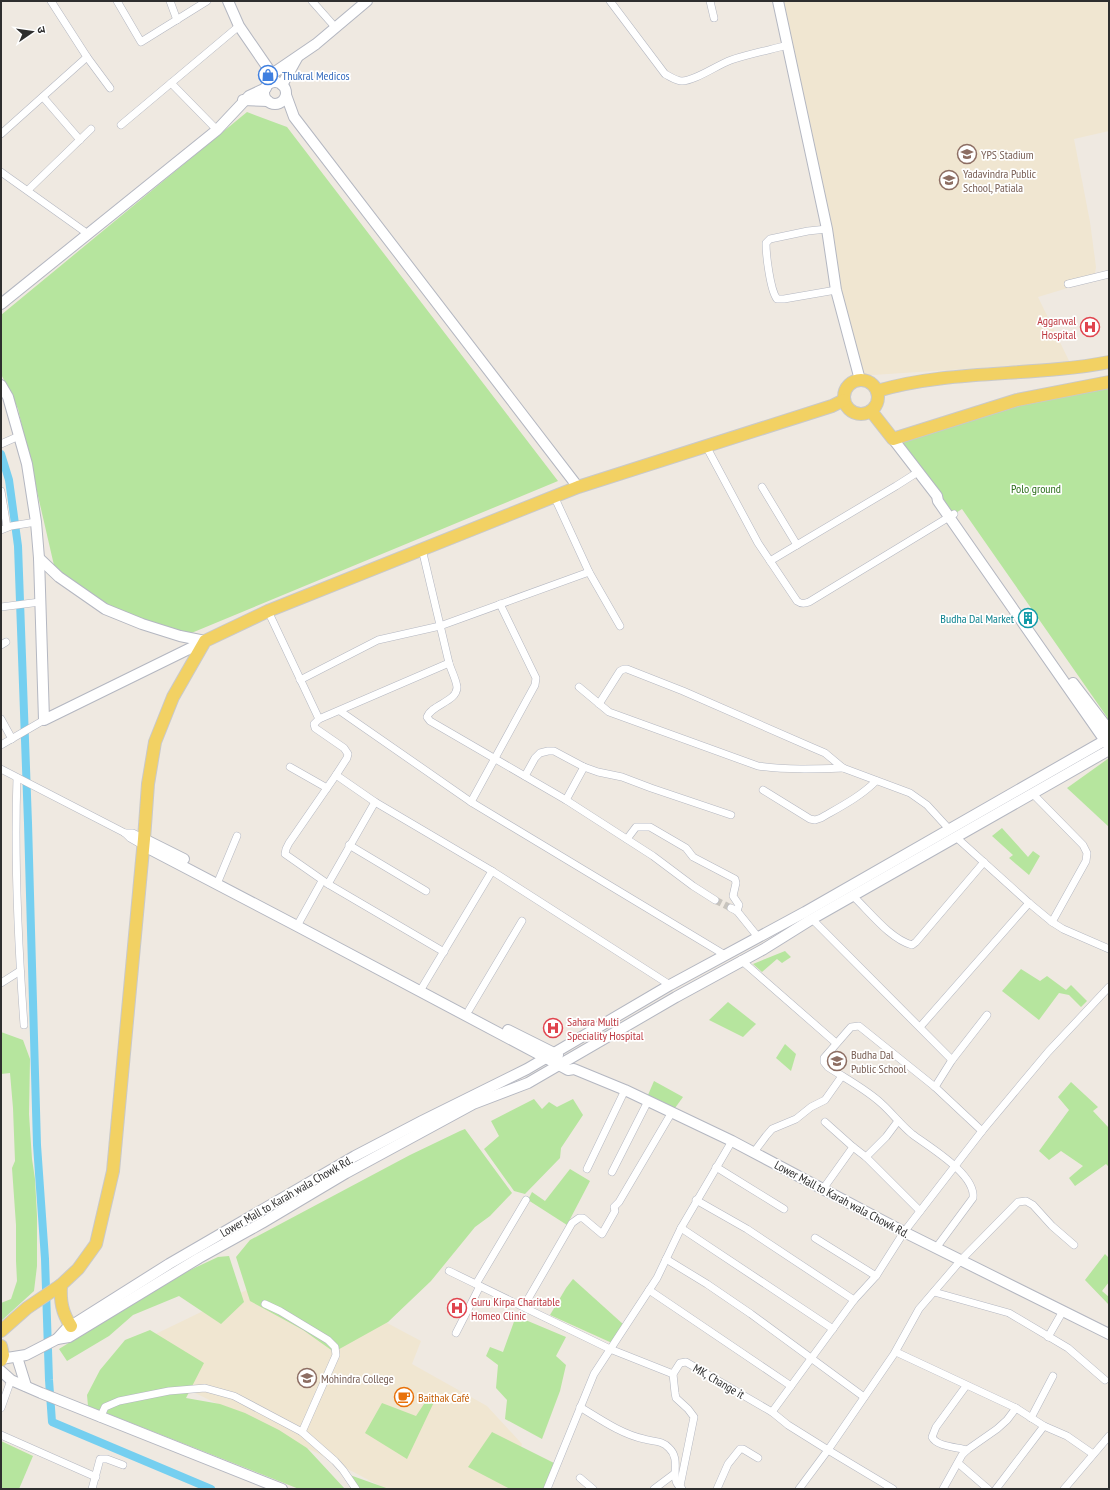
<svg xmlns="http://www.w3.org/2000/svg" width="1110" height="1490" font-family="'PT Sans Narrow','Noto Sans Devanagari',sans-serif">
<style>
.education{fill:#f0e6d1}
.green{fill:#b6e59e}
.lines{fill:none;stroke-linecap:round;stroke-linejoin:round}
.canal{stroke:#75cff0;stroke-width:8}
.street-tunnel{stroke:#c8c4bd;stroke-width:7;stroke-dasharray:7 3.5;stroke-linecap:butt}
.street-casing{stroke:#b4b7c1;stroke-width:8}
.secondary-casing{stroke:#b4b7c1;stroke-width:12}
.primary-casing{stroke:#c9c9c9;stroke-width:14}
.street{stroke:#fff;stroke-width:7}
.secondary{stroke:#fff;stroke-width:10}
.primary{stroke:#f2d163;stroke-width:12}
.labels{text-anchor:middle;dominant-baseline:central;stroke-width:3.5;stroke-linejoin:round;paint-order:stroke}
.shop-label{font-size:12px;fill:#366cbe;stroke:#fff;text-anchor:start}
.education-label{font-size:12px;fill:#785e54;stroke:#fff;text-anchor:start}
.health-label{font-size:12px;fill:#be3a42;stroke:#fff;text-anchor:start}
.park-label{font-size:12px;fill:#2c6e1b;stroke:#fff}
.culture-label{font-size:12px;fill:#0d838f;stroke:#fff;text-anchor:end}
.street-label{font-size:12px;fill:#2e2e2e;stroke:#fff}
.food-label{font-size:12px;fill:#c56008;stroke:#fff;text-anchor:start}
</style>
<rect width="100%" height="100%" fill="#efe9e1"/>
<g class="education">
<polygon points="777,1 1109,1 1109,131 1074,139 1090,222 1096,267 1094,280 1038,297 1073,369 1008,366 858,376"/>
<polygon points="284,1272 312,1283 421,1341 412,1364 487,1406 522,1444 506,1489 386,1489 290,1439 193,1392 139,1342"/>
</g>
<g class="green">
<polygon points="247,112 287,127 558,481 189,634 109,608 56,574 18,409 1,374 1,315"/>
<polygon points="1109,382 1109,732 1102,719 1107,717 962,509 948,518 899,441 1017,400"/>
<polygon points="1109,758 1109,827 1067,788"/>
<polygon points="1002,828 1028,857 1033,851 1040,856 1029,875 1009,858 1013,855 992,836"/>
<polygon points="785,951 791,957 782,963 777,959 762,972 753,964"/>
<polygon points="1021,969 1040,981 1047,976 1066,990 1071,985 1087,1001 1081,1007 1069,995 1059,993 1039,1020 1002,991"/>
<polygon points="728,1002 756,1024 743,1037 709,1020"/>
<polygon points="1,1032 23,1040 30,1059 29,1114 32,1159 35,1179 37,1216 37,1266 34,1291 1,1321 1,1303 11,1299 17,1281 16,1261 16,1225 12,1168 15,1161 13,1108 10,1073 1,1074"/>
<polygon points="785,1044 796,1054 791,1071 776,1058"/>
<polygon points="654,1081 683,1097 675,1108 648,1095"/>
<polygon points="1071,1082 1098,1107 1093,1111 1109,1128 1109,1167 1106,1164 1075,1186 1069,1178 1083,1166 1061,1151 1049,1160 1039,1151 1069,1110 1058,1097"/>
<polygon points="534,1099 542,1109 549,1102 557,1107 573,1099 583,1115 561,1148 560,1158 525,1194 514,1191 484,1149 499,1136 491,1121"/>
<polygon points="465,1129 512,1193 490,1216 475,1227 431,1281 388,1322 334,1352 303,1330 250,1301 236,1257 250,1240 410,1155 460,1131"/>
<polygon points="570,1169 590,1181 567,1225 528,1200 532,1192 545,1201"/>
<polygon points="1105,1254 1109,1258 1109,1282 1102,1291 1109,1297 1109,1305 1085,1280"/>
<polygon points="229,1256 244,1302 221,1324 179,1296 133,1315 109,1336 67,1361 59,1349 173,1278 218,1257"/>
<polygon points="573,1279 624,1325 612,1343 550,1315 566,1288"/>
<polygon points="516,1316 566,1337 556,1356 566,1365 560,1391 542,1439 505,1419 507,1400 496,1388 498,1365 486,1356 490,1347 503,1352"/>
<polygon points="150,1330 204,1363 186,1398 220,1404 245,1413 279,1430 307,1448 345,1489 299,1489 88,1406 87,1395 100,1370 125,1340"/>
<polygon points="428,1398 435,1400 407,1459 365,1433 382,1403 416,1416"/>
<polygon points="492,1432 554,1463 549,1489 510,1489 468,1467"/>
<polygon points="1,1441 33,1456 19,1489 1,1489"/>
<polygon points="347,1474 389,1489 360,1489"/>
</g>
<g class="lines">
<polyline class="canal" points="1,454 9,480 18,546 28,823 37,1145 45,1259 49,1380 52,1422 211,1489"/>
<polyline class="street-tunnel" points="715,900 731,908"/>
<defs>
<g id="street">
<polyline points="51,1 87,57 110,88"/>
<polyline points="117,1 141,42 207,1"/>
<polyline points="170,1 177,20"/>
<polyline points="312,1 335,27"/>
<path d="M610 1 665 74C671 77 676 81 682 81 695 81 717 65 731 60 749 54 769 50 788 45"/>
<polyline points="710,1 714,18"/>
<polyline points="171,83 217,130"/>
<polyline points="43,97 80,140"/>
<polyline points="121,125 239,26"/>
<polyline points="1,134 87,57"/>
<polyline points="1,172 88,234"/>
<polyline points="28,190 91,129"/>
<path d="M827 229 808 231 770 239 766 243C766 254 770 290 777 299H784L836 290"/>
<polyline points="1068,284 1109,274"/>
<polyline points="1,444 19,436"/>
<path d="M706 446 758 543 797 601C801 604 804 604 809 602L954 514"/>
<polyline points="762,487 797,545"/>
<polyline points="1,491 7,527"/>
<polyline points="554,496 589,572 620,626"/>
<polyline points="1,530 11,526 36,522"/>
<polyline points="770,561 896,486 918,472"/>
<polyline points="1,607 40,602"/>
<polyline points="268,611 319,719 314,724 315,728 344,748 348,754 347,758 336,775 289,843 286,849 285,854 328,884 444,952"/>
<polyline points="1,645 6,642"/>
<path d="M449 663C451 670 456 679 457 687 457 702 432 704 427 717L430 721 566 800 653 856 693 886 715 900"/>
<polyline points="300,680 378,640 440,626 589,572"/>
<path d="M579 687 609 712 758 766C786 770 815 769 843 768"/>
<polyline points="599,704 620,671 624,669 627,669 683,691 811,747 825,753 843,768 910,793 927,805 949,829"/>
<polyline points="340,711 471,802 725,955"/>
<polyline points="1,719 12,739"/>
<polyline points="319,719 449,663 422,549"/>
<polyline points="1,745 44,720"/>
<polyline points="290,767 327,788"/>
<polyline points="1,769 125,833 130,838 144,846"/>
<polyline points="336,775 375,802 492,871 670,985"/>
<polyline points="525,776 535,758 540,753 548,751 554,751 584,767 598,772 622,777 651,788 731,815"/>
<path d="M17 778C14 860 18 943 24 1025"/>
<path d="M763 790 810 819 815 820 821 818C840 807 860 797 876 781"/>
<polyline points="566,800 584,767"/>
<polyline points="471,802 535,685 536,678 500,604"/>
<polyline points="125,833 133,833 144,839"/>
<polyline points="957,838 1029,903 1052,922 1086,861 1087,853 1083,845 1033,794"/>
<polyline points="627,839 636,827 650,827 686,848 693,857 735,879 736,883 733,896 739,905 737,911"/>
<polyline points="349,845 426,891"/>
<polyline points="217,884 237,836"/>
<polyline points="328,884 375,802"/>
<path d="M853 896C870 912 890 939 912 945L916 942 984 862"/>
<polyline points="731,908 737,911 758,937"/>
<polyline points="812,919 952,1060"/>
<polyline points="1052,922 1063,929 1109,949"/>
<polyline points="297,926 322,881"/>
<polyline points="741,960 836,1043"/>
<polyline points="1,983 20,971"/>
<polyline points="420,991 492,871"/>
<polyline points="469,1010 522,921"/>
<polyline points="920,1027 1029,903"/>
<polyline points="935,1087 952,1060 987,1015"/>
<polyline points="853,1147 866,1157 920,1211"/>
<polyline points="754,1152 766,1136 772,1129 796,1119 811,1107 825,1100 842,1076"/>
<polyline points="866,1157 886,1137 898,1121"/>
<polyline points="716,1167 784,1209"/>
<polyline points="587,1169 625,1090"/>
<polyline points="612,1172 648,1101"/>
<polyline points="823,1189 853,1147 825,1122"/>
<polyline points="696,1200 747,1229 854,1300"/>
<polyline points="681,1228 833,1329"/>
<polyline points="815,1238 876,1276"/>
<path d="M936 1248 973 1198C976 1174 929 1147 912 1134 901 1125 892 1113 882 1104 866 1089 846 1079 828 1067L824 1062V1058L851 1027 859 1026 935 1087 982 1131"/>
<polyline points="666,1259 707,1284 751,1314 864,1397"/>
<polyline points="449,1271 610,1349 673,1374"/>
<polyline points="476,1284 526,1200"/>
<polyline points="649,1290 791,1386"/>
<polyline points="934,1292 1009,1313 1068,1348 1105,1380"/>
<polyline points="265,1304 280,1311 328,1340 335,1347 336,1355 302,1432"/>
<polyline points="524,1306 572,1223 579,1218 583,1218 602,1234 615,1211 614,1207 619,1202 672,1112"/>
<polyline points="456,1333 480,1286"/>
<polyline points="1048,1337 1063,1311"/>
<polyline points="896,1352 1016,1408 1044,1426 996,1489"/>
<path d="M966 1386 936 1427 932 1437C937 1447 957 1447 967 1450"/>
<path d="M580 1407C600 1419 621 1434 644 1439 653 1442 662 1440 669 1448 682 1460 669 1478 680 1487"/>
<polyline points="1,1408 11,1380"/>
<polyline points="772,1412 854,1300 876,1276 904,1232 982,1131 1048,1052 1109,987"/>
<polyline points="100,1418 105,1407 119,1401 169,1391 205,1388 234,1396 302,1432 335,1461 343,1470 356,1489"/>
<polyline points="1031,1418 1053,1376"/>
<polyline points="1044,1426 1067,1436 1093,1454"/>
<polyline points="1,1435 96,1477"/>
<polyline points="958,1463 988,1489"/>
<polyline points="580,1478 593,1489"/>
<polyline points="92,1489 100,1459 107,1459 123,1465"/>
<polyline points="547,1489 594,1374 657,1278 681,1228 732,1141"/>
<polyline points="654,1489 674,1474"/>
<polyline points="682,1489 680,1486 694,1417 688,1409 676,1398 675,1393 673,1374 680,1363 686,1362 772,1412 788,1425 828,1450 799,1489"/>
<polyline points="717,1489 728,1464 740,1449 743,1449 758,1458"/>
<polyline points="893,1489 828,1450 894,1354 919,1309 961,1260 1018,1202 1026,1201 1033,1205 1052,1226 1074,1245"/>
<polyline points="943,1489 962,1455 967,1450 997,1429 1007,1420 1016,1408"/>
<polyline points="1064,1489 1109,1436"/>
</g>
<g id="secondary">
<polyline points="228,1 239,26 272,74 275,82"/>
<polyline points="778,1 827,229 836,290 860,380"/>
<polyline points="272,74 316,44 367,1"/>
<circle cx="275" cy="93" r="11"/>
<polyline points="282,85 297,58"/>
<polyline points="286,95 294,117 578,487"/>
<polyline points="243,100 268,101"/>
<polyline points="1,304 217,130 249,96 266,88"/>
<polyline points="1,385 8,397 27,464 36,522 39,558 59,577 105,609 142,624 180,636 205,641"/>
<polyline points="893,439 937,496 938,501 1108,745"/>
<polyline points="39,558 44,720 205,641"/>
<polyline points="1073,683 1109,730"/>
<polyline points="144,839 184,859"/>
<polyline points="144,846 297,926 559,1065 568,1070 574,1069 625,1090 732,1141 904,1232 1109,1334"/>
<polyline points="508,1030 558,1055"/>
<polyline points="57,1339 69,1337 199,1258 262,1223 346,1173 473,1104 528,1083 676,997 764,949 812,919 1109,750"/>
<polyline points="17,1357 26,1386"/>
<polyline points="1,1359 26,1355 57,1339 66,1329 169,1264 355,1156 422,1121 527,1069 670,985 805,912 1109,738"/>
<polyline points="1,1371 11,1380 41,1393 282,1489"/>
</g>
<g id="primary">
<circle cx="861" cy="397" r="17"/>
<path d="M877 391C952 369 1033 377 1109 362"/>
<polyline points="871,411 893,439 1017,400 1109,382"/>
<path d="M61 1285C60 1301 62 1313 71 1326"/>
<polyline points="1,1331 27,1308 61,1285 78,1269 96,1244 113,1171 144,839 148,784 155,742 173,697 205,641 268,611 578,487 832,406 844,400"/>
<polyline points="1,1346 3,1355 1,1360"/>
</g>
</defs>
<use href="#street" class="street-casing"/>
<use href="#secondary" class="secondary-casing"/>
<use href="#primary" class="primary-casing"/>
<use href="#street" class="street"/>
<use href="#secondary" class="secondary"/>
<use href="#primary" class="primary"/>
</g>
<defs>
<symbol id="shop-ring" viewBox="-11 -11 22 22"><circle r="9.5" fill="#fff" stroke="#3f7fe0" stroke-width="1.5"/><path d="M-5-2.5h2.3a2.7 3.5 0 0 1 5.4 0H5L5.5 6h-11ZM-1.5-2.5h3a1.5 2.3 0 0 0-3 0Z" fill="#3f7fe0"/></symbol>
<symbol id="school-ring" viewBox="-11 -11 22 22"><circle r="9.5" fill="#fff" stroke="#8d6e63" stroke-width="1.5"/><path d="M0-5L7-2L0 1L-7-2ZM-4 1L0 2.5L4 1V4Q0 6-4 4Z" fill="#8d6e63"/></symbol>
<symbol id="hospital-ring" viewBox="-11 -11 22 22"><circle r="9.5" fill="#fff" stroke="#e0444e" stroke-width="1.5"/><path d="M-5-5h3v3.5h4V-5h3V5h-3V1.5h-4V5h-3Z" fill="#e0444e"/></symbol>
<symbol id="building-ring" viewBox="-11 -11 22 22"><circle r="9.5" fill="#fff" stroke="#0f9aa8" stroke-width="1.5"/><path d="M-4-6H4V6H1V3H-1V6H-4ZM-2.5-4.3h1.7v1.8h-1.7ZM.8-4.3h1.7v1.8H.8ZM-2.5-1h1.7V.8h-1.7ZM.8-1h1.7V.8H.8Z" fill="#0f9aa8"/></symbol>
<symbol id="university-ring" viewBox="-11 -11 22 22"><circle r="9.5" fill="#fff" stroke="#8d6e63" stroke-width="1.5"/><path d="M0-5L7-2L0 1L-7-2ZM-4 1L0 2.5L4 1V4Q0 6-4 4Z" fill="#8d6e63"/></symbol>
<symbol id="cafe-ring" viewBox="-11 -11 22 22"><circle r="9.5" fill="#fff" stroke="#e8710a" stroke-width="1.5"/><path d="M-5.5-4.5H6V0H3Q3 3.5 0 3.5H-2.5Q-5.5 3.5-5.5 0ZM3-3.2v2h1.7v-2ZM-6 4.5H4V6H-6Z" fill="#e8710a"/></symbol>
</defs>
<g fill-rule="evenodd">
<use href="#shop-ring" x="257" y="64" width="22" height="22"/>
<use href="#school-ring" x="956" y="143" width="22" height="22"/>
<use href="#school-ring" x="938" y="169" width="22" height="22"/>
<use href="#hospital-ring" x="1079" y="316" width="22" height="22"/>
<use href="#building-ring" x="1017" y="607" width="22" height="22"/>
<use href="#hospital-ring" x="542" y="1017" width="22" height="22"/>
<use href="#school-ring" x="826" y="1050" width="22" height="22"/>
<use href="#hospital-ring" x="446" y="1297" width="22" height="22"/>
<use href="#university-ring" x="296" y="1367" width="22" height="22"/>
<use href="#cafe-ring" x="393" y="1386" width="22" height="22"/>
</g>
<g class="labels">
<g class="shop-label">
<text x="282" y="75">Thukral Medicos</text>
</g>
<g class="education-label">
<text x="981" y="154">YPS Stadium</text>
<text x="963" y="173">Yadavindra Public<tspan x="963" dy="14">School, Patiala</tspan></text>
<text x="851" y="1054">Budha Dal<tspan x="851" dy="14">Public School</tspan></text>
<text x="321" y="1378">Mohindra College</text>
</g>
<g class="health-label">
<text x="1076" y="320" text-anchor="end">Aggarwal<tspan x="1076" dy="14">Hospital</tspan></text>
<text x="567" y="1021">Sahara Multi<tspan x="567" dy="14">Speciality Hospital</tspan></text>
<text x="471" y="1301">Guru Kirpa Charitable<tspan x="471" dy="14">Homeo Clinic</tspan></text>
</g>
<g class="park-label">
<text x="1036" y="488">Polo ground</text>
</g>
<g class="culture-label">
<text x="1014" y="618">Budha Dal Market</text>
</g>
<g class="street-label">
<text transform="translate(286 1196) rotate(-30)">Lower Mall to Karah wala Chowk Rd.</text>
<text transform="translate(842 1199) rotate(28)">Lower Mall to Karah wala Chowk Rd.</text>
<text transform="translate(719 1381) rotate(30)">MK, Change it</text>
</g>
<g class="food-label">
<text x="418" y="1397">Baithak Café</text>
</g>
</g>
<rect width="1110" height="1490" fill="none" stroke="#2e2e2e" stroke-width="4"/>
<g transform="translate(32 32) rotate(77)" stroke="#ffffff" stroke-width="3" paint-order="stroke">
<path d="M0-3L7 15L0 10L-7 15Z" fill="#2e2e2e"/>
<text y="-6" font-size="11" font-weight="bold" text-anchor="middle" fill="#2e2e2e">उ</text>
</g>
</svg>
